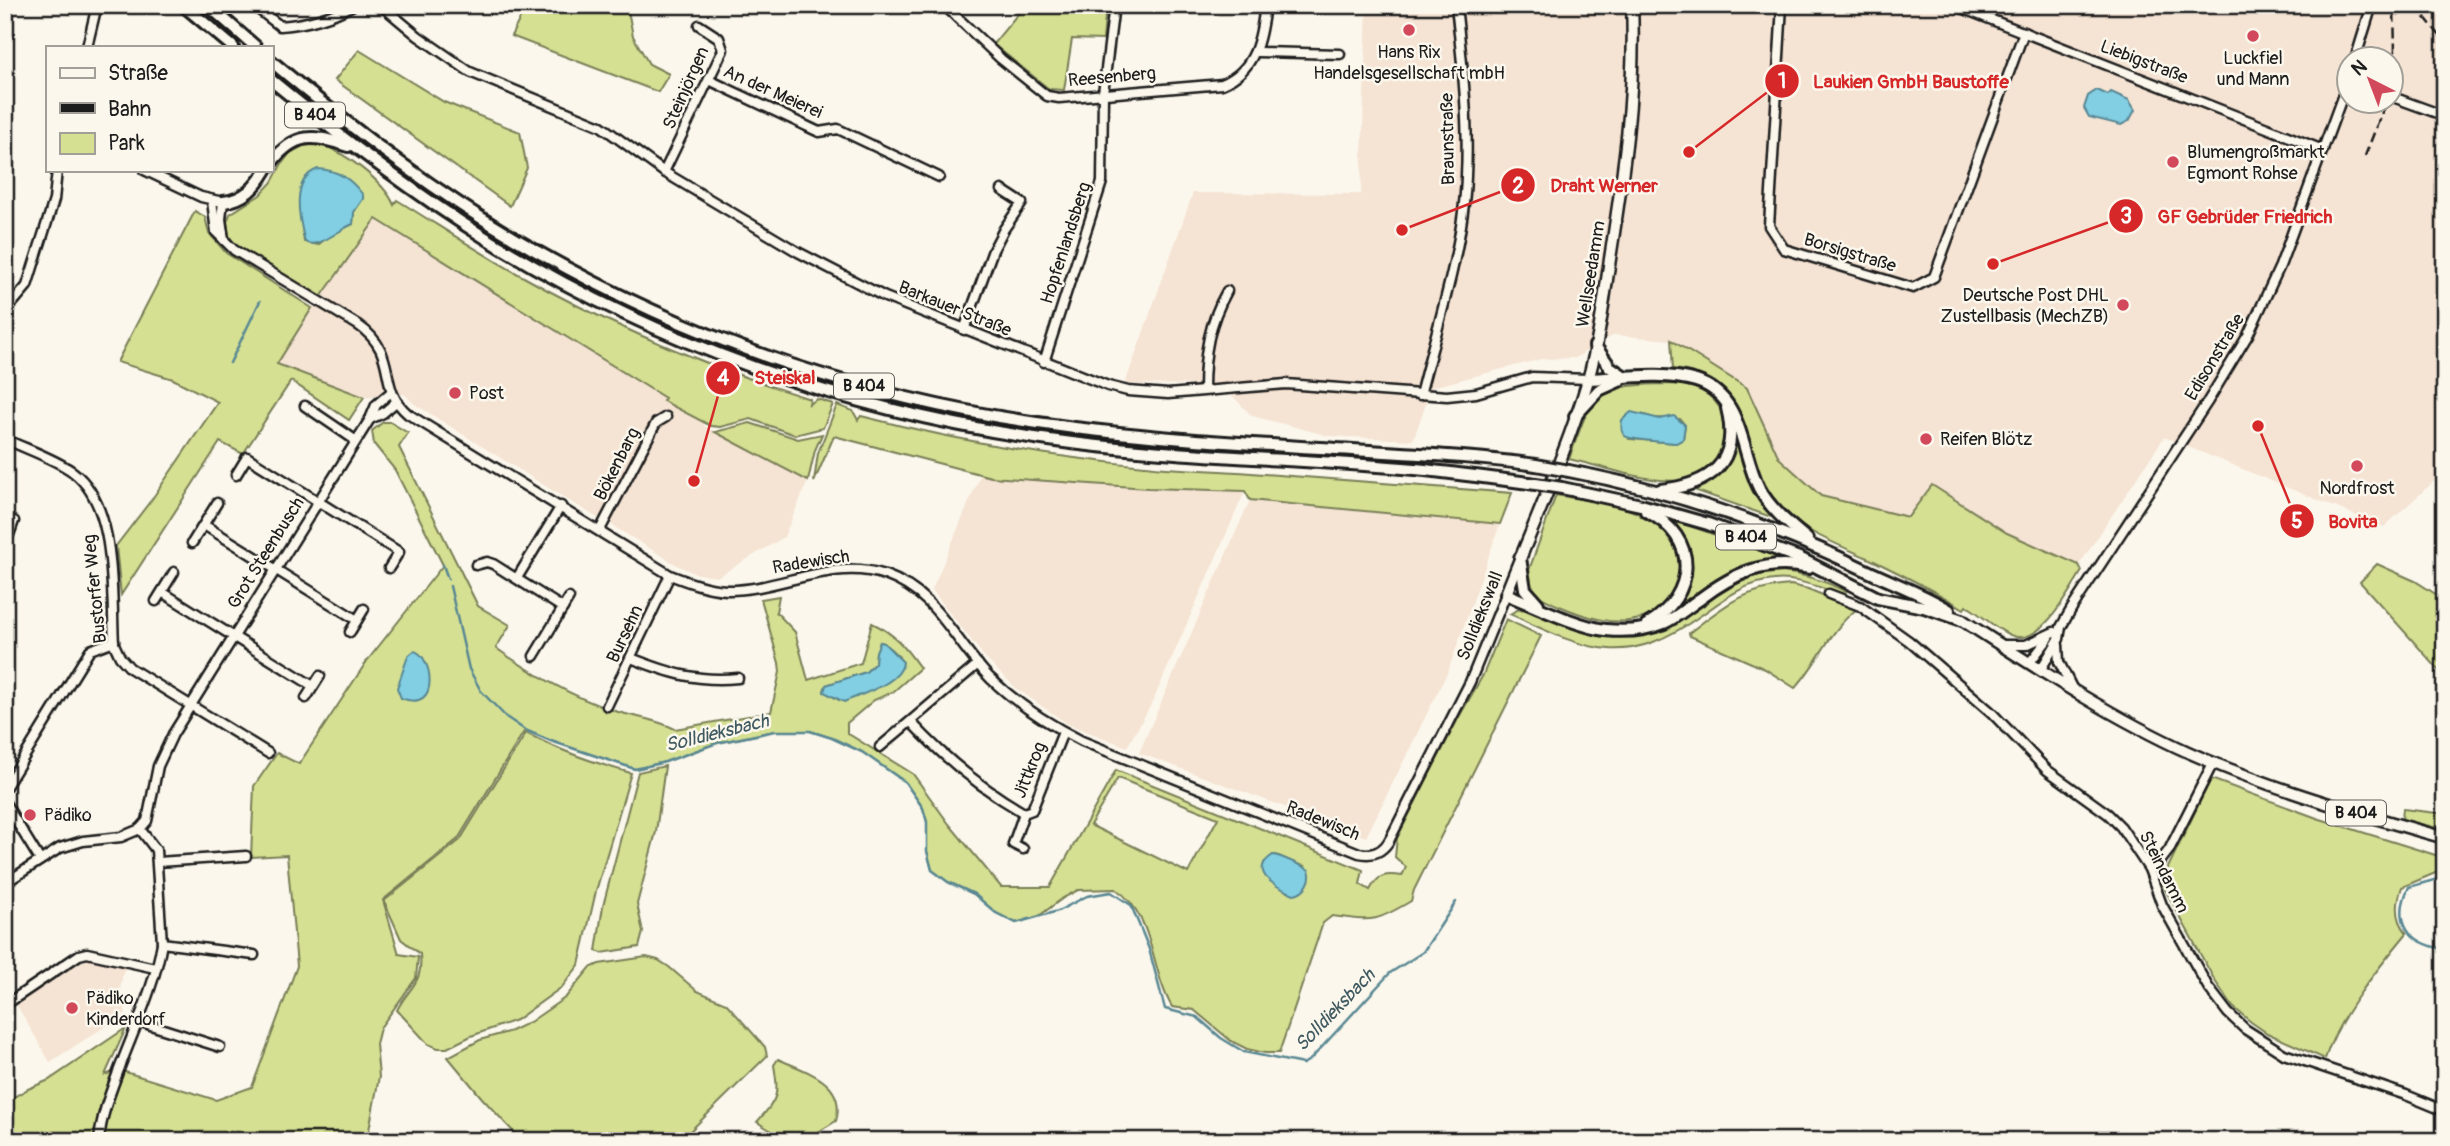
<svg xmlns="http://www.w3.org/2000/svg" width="2450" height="1146" font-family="Pangolin,sans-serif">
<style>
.built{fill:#f5e3d3;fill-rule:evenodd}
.green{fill:#d5e092;stroke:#787e57;stroke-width:2;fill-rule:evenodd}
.water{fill:#82cee2;stroke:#598793;stroke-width:2}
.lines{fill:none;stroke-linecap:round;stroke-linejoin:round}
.stream{stroke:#598793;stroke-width:2.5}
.minor-casing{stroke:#1c1c1c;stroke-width:13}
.major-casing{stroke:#1c1c1c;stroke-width:15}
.highway-casing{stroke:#1c1c1c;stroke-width:16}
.minor{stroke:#fbf7ec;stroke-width:8}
.major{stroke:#fbf7ec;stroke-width:10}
.highway{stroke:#fbf7ec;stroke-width:10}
.rail{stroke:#1c1c1c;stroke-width:2.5;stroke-dasharray:10 5;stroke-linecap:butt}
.highway-bridge-casing{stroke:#1c1c1c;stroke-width:16;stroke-linecap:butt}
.highway-bridge{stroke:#fbf7ec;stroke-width:10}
.poi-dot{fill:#d1495b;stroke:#fbf7ec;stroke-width:2.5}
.labels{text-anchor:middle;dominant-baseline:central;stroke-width:5;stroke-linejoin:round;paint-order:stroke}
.shield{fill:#fbf7ec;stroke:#5f5e5a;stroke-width:2}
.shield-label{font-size:16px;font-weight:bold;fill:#1c1c1c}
.poi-label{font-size:18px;fill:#1c1c1c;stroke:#fbf7ec;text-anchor:start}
.street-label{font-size:18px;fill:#1c1c1c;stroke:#fbf7ec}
.water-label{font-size:19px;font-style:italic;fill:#405a61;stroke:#fbf7ec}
.leader{fill:none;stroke:#d62828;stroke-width:2.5}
.callout-dot{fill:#d62828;stroke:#fbf7ec;stroke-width:2.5}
.mark-label{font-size:21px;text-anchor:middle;font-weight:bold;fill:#fff}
.callout-label{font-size:19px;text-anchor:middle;font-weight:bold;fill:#d62828;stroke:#fbf7ec;stroke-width:5;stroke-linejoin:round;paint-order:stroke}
</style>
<rect width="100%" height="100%" fill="#fbf7ec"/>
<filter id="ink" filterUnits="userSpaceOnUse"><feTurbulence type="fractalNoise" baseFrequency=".0143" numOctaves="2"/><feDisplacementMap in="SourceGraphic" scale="14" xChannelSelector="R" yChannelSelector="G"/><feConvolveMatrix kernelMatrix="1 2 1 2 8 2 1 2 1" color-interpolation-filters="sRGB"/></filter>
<g filter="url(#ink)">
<g class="built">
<path d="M1367 5H2445V471L2384 527 2164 437 2079 565 2007 533 1932 485 1909 518 1821 496 1779 458 1747 388 1670 340 1614 335 1575 358 1541 359 1432 387 1413 440 1330 436 1252 416 1222 385 1125 384 1193 193 1361 194ZM2348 60H2390V102H2348Z"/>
<polygon points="376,219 665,398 664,401 705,423 704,426 808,481 784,537 717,577 694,573 677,565 613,526 604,514 598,518 558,494 413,403 405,394 364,397 277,363 317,301"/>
<polygon points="981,474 991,477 1148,488 1245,491 1153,701 1127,747 1068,724 1017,689 986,659 932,590"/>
<polygon points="1250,500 1500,524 1448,671 1366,837 1139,753"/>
<polygon points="86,959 127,966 123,972 120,990 126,1013 50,1062 15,1002"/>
</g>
<g class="green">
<polygon points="527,5 627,5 633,36 649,64 669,74 658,92 511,36"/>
<polygon points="1025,5 1106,5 1103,40 1072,39 1064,90 1049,89 993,44"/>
<polygon points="359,50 444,102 520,132 527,168 510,206 335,80"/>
<path d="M319 144C343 151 384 181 394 205L397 200C438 225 478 252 520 275 612 327 709 367 810 399L809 404 817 399 833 404 823 428 795 435 751 419 720 427 711 426 663 401 665 398 376 219 321 297 235 245 229 235 227 222 230 214 260 195 272 182 281 165 290 153 303 146ZM362 199 354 212 353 224 331 234 318 245 304 242 299 202Z"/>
<polygon points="195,211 205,217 209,233 226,253 312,308 277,364 364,397 349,420 291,381 243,454 220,442 121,595 116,546 152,499 218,402 173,379 117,362"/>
<path d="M1671 340 1747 388 1779 458 1821 496 1908 517 1932 485 2007 533 2079 565 2082 571C2070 590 2044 640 2018 637 2004 636 1983 616 1970 608L1966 606 1964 609C1935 591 1905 576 1874 561 1841 545 1799 532 1774 502 1733 450 1762 379 1673 369Z"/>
<path d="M1659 384C1674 384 1689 384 1702 391 1741 412 1729 472 1685 480 1654 485 1601 466 1569 459 1592 398 1588 386 1659 384ZM1641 414 1654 418 1680 419 1685 425 1683 439 1676 443 1629 439Z"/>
<path d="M837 405 853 411 858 420 861 416C954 440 1049 457 1145 466 1180 470 1215 470 1251 473 1338 479 1425 486 1512 493L1500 524 1250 500 1245 491 1148 488 991 477 834 436 814 482 818 453Z"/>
<path d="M383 422H390L408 433 399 447 478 606 510 625 496 648C528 671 574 698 612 710 633 717 656 719 675 729L771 712 780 672 779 663 761 599 779 596 776 612 795 632 808 680 861 663 872 623C894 633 906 648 920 668L893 692 874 700 847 723V733L913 774 949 824 1001 887H1050L1116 770 1363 870 1360 884 1370 890C1378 875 1385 873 1402 876L1406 867 1395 857 1397 838 1459 717 1483 675 1506 619 1541 636 1414 890 1411 901C1374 923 1374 921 1332 916L1323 923 1279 1053H1265L1247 1049 1231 1041 1194 1010 1172 1007C1150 969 1155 916 1116 889L1078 890 1063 898 1039 916 1016 923 996 913 974 894 948 882 932 870 927 851V822L923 808 905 782 862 752 832 738 810 731H775L717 743 665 762 635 769 551 741 525 730 458 839 383 900 399 954 418 957 416 978 380 1028 376 1044 379 1077 367 1141H5V1102L28 1089 49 1080 126 1028 105 1075 119 1070 216 1100 252 1087 297 966 287 855 251 857 254 786 277 753 299 764 367 661 443 565 395 470 374 444 372 431ZM880 642 884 643 899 657 839 700 824 691 826 685 866 672 875 663 876 652ZM1118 778 1218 818 1188 873 1090 825ZM1273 855C1282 855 1293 864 1305 866L1288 892 1263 871 1264 863Z"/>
<polygon points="750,423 798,439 822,434 815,450 808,481 715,432"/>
<path d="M1735 433 1777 519 1691 489C1716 471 1731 466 1735 433Z"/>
<path d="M1556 495C1588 501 1626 503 1654 522 1689 545 1688 601 1646 617 1616 628 1585 617 1557 605 1540 597 1528 593 1528 573Z"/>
<path d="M1670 519 1787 560C1734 560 1714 587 1672 612 1694 580 1700 548 1670 519Z"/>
<polygon points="2377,564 2415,581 2445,600 2445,677 2360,582"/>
<path d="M1782 572C1804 574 1825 581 1845 591L1847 595C1822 590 1799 577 1774 580 1746 582 1725 598 1703 614 1625 670 1589 651 1510 614L1517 610 1526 609 1596 635 1614 637 1635 635 1726 585 1728 587 1758 575Z"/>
<path d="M1791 585 1808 589 1857 609C1830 629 1818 664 1795 688L1765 669 1690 636 1689 633C1723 606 1745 588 1791 585Z"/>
<path d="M526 733C560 751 594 763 631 773L596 891 579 965 562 987 516 1020 471 1036 447 1048H438L428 1044 397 1010C410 985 423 985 420 954L401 939 384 901 460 840Z"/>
<polygon points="665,766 656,832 637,904 643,932 639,947 602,953 596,951 603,906 638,772"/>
<path d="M2211 779 2317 818 2445 858V869L2402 887C2396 903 2395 919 2407 933 2379 967 2338 1017 2325 1059L2267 1033 2251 1022 2233 1007 2215 981 2161 882Z"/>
<polygon points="2403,809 2445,814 2445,830 2402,819"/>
<polygon points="646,957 658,960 669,967 697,991 726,1003 765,1047 767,1056 680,1141 522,1141 482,1098 448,1057 480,1040 511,1031 530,1022 566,997 590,968 599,964"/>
<path d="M778 1059C807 1072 847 1082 836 1121 798 1145 795 1146 757 1122 778 1098 779 1097 774 1065Z"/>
</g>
<g class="water">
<polygon points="2097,90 2108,95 2111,92 2129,100 2135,110 2129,121 2121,125 2089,117 2084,108 2088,96"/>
<path d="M318 169C338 170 351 179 363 195V199L354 212 353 224C338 230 318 250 305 242 299 219 290 179 318 169Z"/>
<path d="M1631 412 1660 419 1674 416 1685 425 1683 439 1676 443C1667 442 1629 440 1625 436 1620 432 1621 425 1622 420Z"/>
<path d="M880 642 884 643 903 662C902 683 861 694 844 702L824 692 826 685 866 672 875 663 876 652Z"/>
<path d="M414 651C432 654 442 714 401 698L397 688 408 656Z"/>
<path d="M1273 855C1278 855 1305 867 1309 870 1313 881 1305 892 1294 894 1278 888 1246 872 1273 855Z"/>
</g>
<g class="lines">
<g class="stream">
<polyline points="230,363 260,301"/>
<polyline points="443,565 448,579"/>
<polyline points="450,586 469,669 481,691 506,717 525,730 551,741 635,769 665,762 717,743 775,731 810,731 832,738 862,752 905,782 923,808 927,822 927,851 932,870 948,882 974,894 996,913 1016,923 1058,911 1087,896 1111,892 1131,905 1149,949 1165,1009 1197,1017 1221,1038 1244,1052 1303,1064 1311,1059 1390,973 1423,952 1456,902"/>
<path d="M2445 877 2409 887C2392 921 2409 944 2445 949"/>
</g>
<defs>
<g id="minor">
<path d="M253 5 280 26C305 24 330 18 353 5"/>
<polyline points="381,5 418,36 470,72 601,126 664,172 798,252 885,297 1108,386 1128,391 1168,394 1286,384 1447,396 1476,393 1532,377 1588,379"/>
<path d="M944 5 1001 59 1047 96 1059 98 1222 84C1256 70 1261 38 1265 5"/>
<polyline points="1782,5 1769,226 1784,249 1913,288 1934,277 2024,32"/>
<polyline points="1954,5 2323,150"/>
<polyline points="87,47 97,5"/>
<polyline points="1257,52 1340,54"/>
<polyline points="2355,60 2372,5"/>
<polyline points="709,80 819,132 838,129 939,177"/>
<polyline points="2390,96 2445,116"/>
<polyline points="144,170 201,197 223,202 221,219 224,240"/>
<polyline points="664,172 723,50 719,38 699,25"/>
<path d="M212 201 216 232 234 250 358 325C401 355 375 386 408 414L670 575C688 582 707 589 727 590 779 591 832 557 885 575 938 594 953 640 990 678 1017 704 1048 724 1082 741L1359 853C1373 856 1383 852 1390 839L1470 682 1506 594"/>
<polyline points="5,312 27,286 54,200 57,170"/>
<polyline points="964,330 993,250 1004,229 1022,203 1002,190"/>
<polyline points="1044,362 1102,182 1103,93 1114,5"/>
<path d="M1204 390C1204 353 1209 323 1227 291"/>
<path d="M1420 395C1437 327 1464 245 1466 176 1469 119 1462 62 1456 5"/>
<polyline points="305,406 355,440"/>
<polyline points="370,419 383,413 396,402"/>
<path d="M5 439C26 449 56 459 73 472 118 506 111 593 114 644L120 657 130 668 268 753"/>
<polyline points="236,475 247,457 399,552 389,568"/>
<polyline points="204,525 357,620"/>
<polyline points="600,530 656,423 666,417"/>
<polyline points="192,543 217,503"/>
<polyline points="5,546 14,521"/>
<polyline points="476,565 487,562 493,564 563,608 534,656"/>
<polyline points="517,578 561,506"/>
<polyline points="162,592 313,686"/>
<polyline points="1829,594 1860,606 1909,641 1991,712 2047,770 2108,814 2121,827 2149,869 2162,905 2208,987 2228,1013 2245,1029 2284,1054 2406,1095 2445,1111"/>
<polyline points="156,601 174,572"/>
<polyline points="563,608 569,598"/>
<polyline points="350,632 364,609"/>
<polyline points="2003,645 2026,645 2054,632"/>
<polyline points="2058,645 2059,662 2073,690"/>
<path d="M631 658C669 673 697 682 738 678"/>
<polyline points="2030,662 2049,638"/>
<polyline points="2041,669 2059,639 2061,627 2072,608 2208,401 2248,335 2280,266 2348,81"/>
<polyline points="306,698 320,676"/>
<polyline points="607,706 670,575"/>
<path d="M911 722C944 758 981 788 1024 813"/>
<polyline points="880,747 978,664"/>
<polyline points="5,788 90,650 114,641"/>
<polyline points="5,803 40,860"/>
<polyline points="1023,849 1013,844 1024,813 1032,810 1063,732"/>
<polyline points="158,862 246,856"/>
<polyline points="2149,869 2159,863 2169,850 2213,763"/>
<polyline points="5,883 60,848 83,841 121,837 140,829 147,821 158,766 173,734 370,419 376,405 391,392"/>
<polyline points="162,943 254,955"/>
<polyline points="5,1005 79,955 87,953 155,968"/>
<polyline points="138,1021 220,1047"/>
<path d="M99 1141C101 1115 111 1091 120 1067 135 1027 155 985 162 943L156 850 140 829"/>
</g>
<g id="major">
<path d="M1506 594C1533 525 1567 451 1588 380 1599 341 1604 299 1610 259 1623 175 1636 91 1632 5"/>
<path d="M1962 620C2035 667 2109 716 2188 752 2271 789 2357 813 2445 838"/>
</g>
<g id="highway">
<polyline points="183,5 233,47"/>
<polyline points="208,5 256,47"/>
<path d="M271 61C355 131 442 198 538 252 698 343 877 403 1060 426 1157 439 1255 444 1353 450 1414 454 1475 456 1536 465"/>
<path d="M271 80C339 136 409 190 484 237 652 342 846 411 1042 439 1166 457 1291 458 1415 469 1453 473 1491 478 1529 483"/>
<path d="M271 163C295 132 314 134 348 146"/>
<path d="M223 202C244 200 256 187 266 170"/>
<polyline points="1595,346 1610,367 1625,377"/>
<path d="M1588 379C1622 378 1663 371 1696 381 1744 396 1740 451 1759 488 1770 509 1789 524 1807 539"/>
<polyline points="1575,416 1599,390 1619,381"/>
<path d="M1569 471C1675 491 1775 526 1872 573 1898 585 1925 595 1949 610"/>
<polyline points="1562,488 1641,505 1708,524 1799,558 1878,598 1924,607 1962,620"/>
<path d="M1660 490C1710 485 1741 463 1727 408"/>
<path d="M1646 511C1700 537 1697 595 1648 624"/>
<polyline points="1520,558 1525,589 1538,604"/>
<path d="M1506 594C1533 605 1578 627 1606 630 1625 632 1647 630 1664 623 1677 617 1688 607 1700 599 1733 574 1766 558 1809 568"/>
</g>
</defs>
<use href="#minor" class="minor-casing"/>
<use href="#major" class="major-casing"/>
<use href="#highway" class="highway-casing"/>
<use href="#minor" class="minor"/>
<use href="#major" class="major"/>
<use href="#highway" class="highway"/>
<g class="rail">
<polyline points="2415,5 2445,42"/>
<polyline points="2390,82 2395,53 2394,5"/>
<polyline points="2365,156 2386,102"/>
</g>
<defs>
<g id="highway-bridge">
<polyline points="1536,465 1569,471"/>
<polyline points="1529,483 1562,488"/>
</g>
</defs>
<use href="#highway-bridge" class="highway-bridge-casing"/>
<use href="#highway-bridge" class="highway-bridge"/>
</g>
</g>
<g class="poi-dot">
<circle cx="1409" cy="30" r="7"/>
<circle cx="2253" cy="36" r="7"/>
<circle cx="2173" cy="162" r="7"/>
<circle cx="2123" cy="305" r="7"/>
<circle cx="455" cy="393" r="7"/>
<circle cx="1926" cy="439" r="7"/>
<circle cx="2357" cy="466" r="7"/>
<circle cx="30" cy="815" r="7"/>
<circle cx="72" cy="1008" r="7"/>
</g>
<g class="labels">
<g class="shield">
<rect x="285" y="102.5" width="60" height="25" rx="5"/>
<rect x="834" y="373.5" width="60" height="25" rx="5"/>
<rect x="1716" y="524.5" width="60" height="25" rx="5"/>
<rect x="2326" y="800.5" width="60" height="25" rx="5"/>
</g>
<g class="shield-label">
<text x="315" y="115">B 404</text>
<text x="864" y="386">B 404</text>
<text x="1746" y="537">B 404</text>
<text x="2356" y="813">B 404</text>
</g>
<g class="poi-label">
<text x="1409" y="52" text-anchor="middle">Hans Rix<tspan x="1409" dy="21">Handelsgesellschaft mbH</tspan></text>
<text x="2253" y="58" text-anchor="middle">Luckfiel<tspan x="2253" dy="21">und Mann</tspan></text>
<text x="2187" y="152">Blumengroßmarkt<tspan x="2187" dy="21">Egmont Rohse</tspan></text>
<text x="2109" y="295" text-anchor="end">Deutsche Post DHL<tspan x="2109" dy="21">Zustellbasis (MechZB)</tspan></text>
<text x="469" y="393">Post</text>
<text x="1940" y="439">Reifen Blötz</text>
<text x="2357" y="488" text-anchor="middle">Nordfrost</text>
<text x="44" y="815">Pädiko</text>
<text x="86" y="998">Pädiko<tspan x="86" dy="21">Kinderdorf</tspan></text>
</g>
<g class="street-label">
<text transform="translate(2144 62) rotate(21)">Liebigstraße</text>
<text transform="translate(1112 77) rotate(-5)">Reesenberg</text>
<text transform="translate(686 88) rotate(-66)">Steinjörgen</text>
<text transform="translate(773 92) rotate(24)">An der Meierei</text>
<text transform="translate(1448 139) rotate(-91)">Braunstraße</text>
<text transform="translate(1066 243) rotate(-72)">Hopfenlandsberg</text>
<text transform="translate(1850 253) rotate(17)">Borsigstraße</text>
<text transform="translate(1591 274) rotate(-81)">Wellseedamm</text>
<text transform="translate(955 309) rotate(22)">Barkauer Straße</text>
<text transform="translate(2215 357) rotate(-59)">Edisonstraße</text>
<text transform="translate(617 464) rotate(-63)">Bökenbarg</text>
<text transform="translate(266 553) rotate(-58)">Grot Steenbusch</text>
<text transform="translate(811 562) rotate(-9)">Radewisch</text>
<text transform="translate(95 589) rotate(-96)">Bustorfer Weg</text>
<text transform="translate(1480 616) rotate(-68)">Solldiekswall</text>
<text transform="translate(625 634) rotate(-65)">Bursehn</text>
<text transform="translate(1030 770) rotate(-68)">Jittkrog</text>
<text transform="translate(1323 821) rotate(22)">Radewisch</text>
<text transform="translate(2164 872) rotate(63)">Steindamm</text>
</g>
<g class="water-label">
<text transform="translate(717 733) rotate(-14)">Solldieksbach</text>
<text transform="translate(1335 1010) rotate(-46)">Solldieksbach</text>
</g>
</g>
<path class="leader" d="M1689 152L1782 81M1402 230L1518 185M1993 264L2126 216M694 481L723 378M2258 426L2297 521"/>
<g class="callout-dot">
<circle cx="1689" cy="152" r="7"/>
<circle cx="1402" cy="230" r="7"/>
<circle cx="1993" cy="264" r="7"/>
<circle cx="694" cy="481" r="7"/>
<circle cx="2258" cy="426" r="7"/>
<circle cx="1782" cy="81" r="18"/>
<circle cx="1518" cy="185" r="18"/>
<circle cx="2126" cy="216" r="18"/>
<circle cx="723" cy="378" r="18"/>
<circle cx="2297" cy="521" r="18"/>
</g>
<g class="mark-label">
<text x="1782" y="88">1</text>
<text x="1518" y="193">2</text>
<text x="2126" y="223">3</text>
<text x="723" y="385">4</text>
<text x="2297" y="528">5</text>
</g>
<g class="callout-label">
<text x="1911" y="88">Laukien GmbH Baustoffe</text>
<text x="1604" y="192">Draht Werner</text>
<text x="2245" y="223">GF Gebrüder Friedrich</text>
<text x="785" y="384">Steiskal</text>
<text x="2353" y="528">Bovita</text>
</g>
<rect width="2450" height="1146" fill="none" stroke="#fbf7ec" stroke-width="28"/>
<rect x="14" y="14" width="2422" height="1118" fill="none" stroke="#1c1c1c" stroke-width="2.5" filter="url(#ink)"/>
<rect x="46" y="46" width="228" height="126" fill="#fbf7ec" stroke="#a29f99" stroke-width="2"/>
<rect x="60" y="68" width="35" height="10" fill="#fbf7ec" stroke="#a29f99" stroke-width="2"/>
<text x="108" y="80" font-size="21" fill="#1c1c1c">Straße</text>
<rect x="60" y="103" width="35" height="10" fill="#1c1c1c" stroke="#a29f99" stroke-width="2"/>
<text x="108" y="116" font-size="21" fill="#1c1c1c">Bahn</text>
<rect x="60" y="133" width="35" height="21" fill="#d5e092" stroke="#a29f99" stroke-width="2"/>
<text x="108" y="150" font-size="21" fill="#1c1c1c">Park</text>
<g transform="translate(2370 80) rotate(318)"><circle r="33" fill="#fbf7ec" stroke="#a29f99" stroke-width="2"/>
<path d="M0-5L12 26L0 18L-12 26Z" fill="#d1495b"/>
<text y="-10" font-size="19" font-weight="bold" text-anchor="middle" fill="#1c1c1c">N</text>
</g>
</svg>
